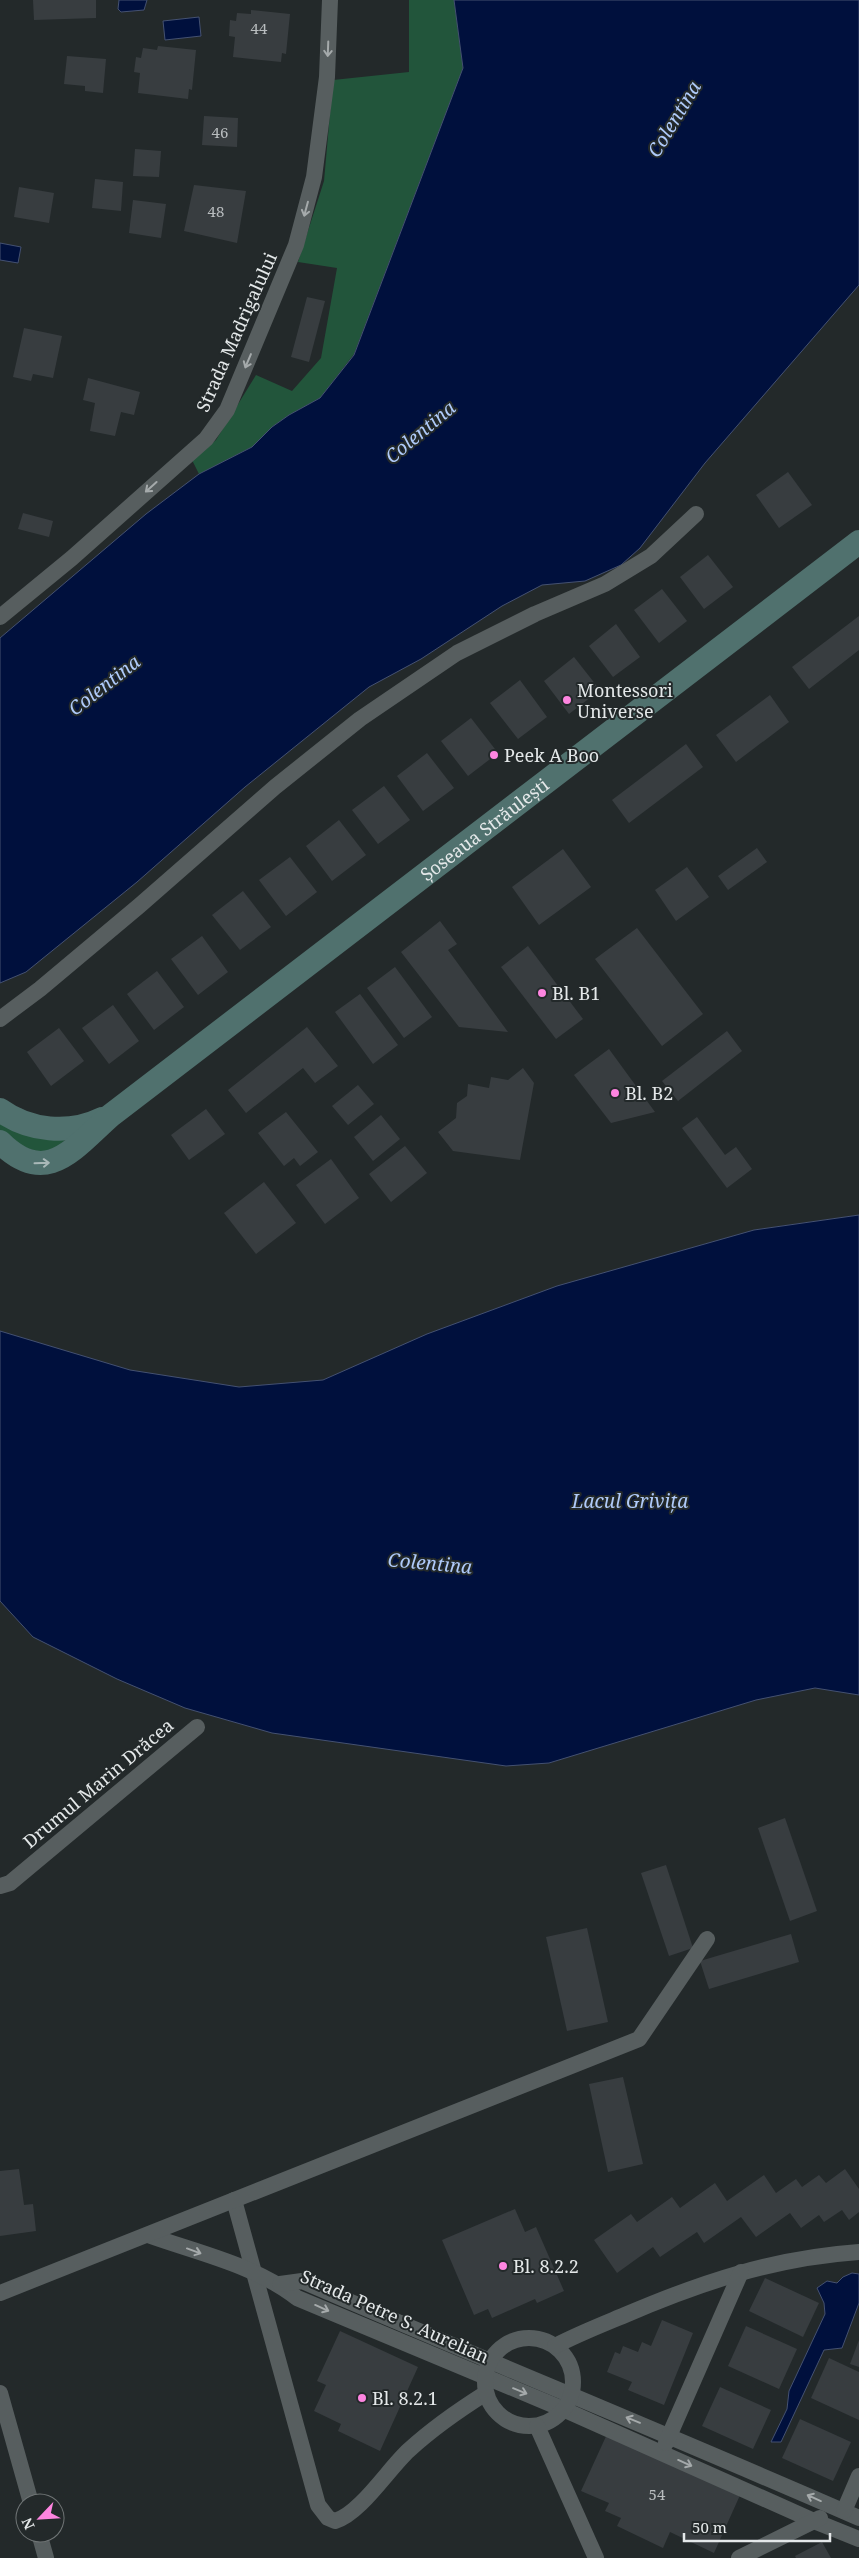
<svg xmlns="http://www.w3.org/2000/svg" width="859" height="2558" font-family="'Noto Serif',serif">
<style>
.green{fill:#22553b}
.water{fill:#00103d;stroke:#445171}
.building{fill:#383d40}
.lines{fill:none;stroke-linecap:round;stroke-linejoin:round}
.street{stroke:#575e5f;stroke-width:16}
.secondary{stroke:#50716e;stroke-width:24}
.oneway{stroke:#a5aaab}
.oneway2{stroke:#a9b8b8}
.poi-dot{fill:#fe85e0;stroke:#23292a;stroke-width:2}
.labels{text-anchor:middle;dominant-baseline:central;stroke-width:4;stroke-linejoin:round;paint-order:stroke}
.number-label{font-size:15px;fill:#b9bdbf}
.street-label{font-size:18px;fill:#e4e8e9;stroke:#23292a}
.poi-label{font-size:18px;fill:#e4e8e9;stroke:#23292a;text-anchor:start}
.water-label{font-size:19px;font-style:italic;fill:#afcaf9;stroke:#23292a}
</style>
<rect width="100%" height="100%" fill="#23292a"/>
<g class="green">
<polygon points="409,0 454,0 463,68 354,354 320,398 289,415 272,427 252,447 199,474 192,460 216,440 256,375 292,391 321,358 337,268 298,262 324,181 333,80 409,72"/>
<path d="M0 1117 67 1138C44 1164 25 1147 0 1133Z"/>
</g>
<g class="water">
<polygon points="119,0 147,0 144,10 121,12 118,9"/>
<polygon points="454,0 859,0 859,285 705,463 640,548 621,565 585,581 542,585 502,606 421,659 369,687 245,787 137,882 26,972 0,983 0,638 146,514 199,474 252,447 272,427 289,415 320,398 354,355 463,68"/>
<polygon points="199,17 201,36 165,40 163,21"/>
<polygon points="0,243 21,247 18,263 0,260"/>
<polygon points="859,1215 859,1695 815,1688 756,1700 549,1763 506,1766 272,1733 185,1708 117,1679 33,1637 0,1601 0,1331 130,1370 239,1387 323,1380 427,1334 557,1286 754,1230"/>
<polygon points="852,2273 859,2274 859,2303 842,2348 824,2350 781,2442 771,2442 787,2409 789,2391 825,2314 824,2303 817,2288 827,2281 837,2283 843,2277"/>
</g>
<g class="building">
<polygon points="33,0 96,0 96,18 34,20"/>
<polygon points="251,10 290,14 286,54 282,53 281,62 233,57 235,37 229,36 230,20 236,21 237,13 251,14"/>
<polygon points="158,46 196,50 192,90 189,89 188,99 138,93 140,73 134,72 136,57 141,58 143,48 157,50"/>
<polygon points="67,56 106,59 103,93 85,91 85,86 64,84"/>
<polygon points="204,116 238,118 237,147 202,145"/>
<polygon points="135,149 161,151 159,177 133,176"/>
<polygon points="95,179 123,182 121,211 92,208"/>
<polygon points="194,185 246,191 237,243 184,231"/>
<polygon points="19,187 54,193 49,223 14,217"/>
<polygon points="133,200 166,204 161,238 129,233"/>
<polygon points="307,297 325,301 309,362 291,357"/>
<polygon points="24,328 62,336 53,378 33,374 31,381 13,377"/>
<polygon points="88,378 140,392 134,415 121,412 115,436 90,431 95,403 83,400"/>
<polygon points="788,472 812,505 779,528 756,495"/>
<polygon points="23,513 53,521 49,537 18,529"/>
<polygon points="708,555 733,587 704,609 680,577"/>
<polygon points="662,589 687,621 659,643 634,610"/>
<polygon points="859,616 859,650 809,689 792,667"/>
<polygon points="616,624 640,657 613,677 589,646"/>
<polygon points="574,657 600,690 569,714 544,681"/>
<polygon points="520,680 547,717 518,739 490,703"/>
<polygon points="770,695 789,722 736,762 716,735"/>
<polygon points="471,718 498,753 468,776 441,741"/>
<polygon points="686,744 703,767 629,823 612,800"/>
<polygon points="427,753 454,788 423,811 397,776"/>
<polygon points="384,786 410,820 378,844 352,810"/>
<polygon points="339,820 366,855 332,881 306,846"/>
<polygon points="757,848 767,862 728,890 718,876"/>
<polygon points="563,849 591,887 539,925 512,887"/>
<polygon points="290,857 317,892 286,916 259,880"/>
<polygon points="687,867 709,897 676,921 655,890"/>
<polygon points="243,891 271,927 240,950 212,915"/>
<polygon points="440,921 457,944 448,950 508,1032 459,1027 401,952"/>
<polygon points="637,928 703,1014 662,1046 595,959"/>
<polygon points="202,936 228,972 198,995 171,959"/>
<polygon points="528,946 583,1019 556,1039 501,967"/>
<polygon points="395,967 432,1017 404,1038 367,988"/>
<polygon points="157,971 184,1007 154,1030 127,994"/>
<polygon points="360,994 398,1045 373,1064 335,1012"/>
<polygon points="113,1005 139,1041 109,1064 82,1028"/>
<polygon points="307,1027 338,1066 315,1083 303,1068 246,1113 228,1090"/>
<polygon points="59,1028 84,1061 51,1086 27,1052"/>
<polygon points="727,1031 742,1051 678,1101 662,1081"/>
<polygon points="609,1049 655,1112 611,1123 574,1075"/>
<polygon points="523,1068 534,1083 520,1160 453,1151 438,1132 456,1118 457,1103 467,1096 468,1084 489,1088 491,1077 508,1080"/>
<polygon points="358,1085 374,1104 348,1125 332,1106"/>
<polygon points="206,1109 225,1134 189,1160 171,1135"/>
<polygon points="286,1112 318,1152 300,1166 294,1158 284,1166 258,1133"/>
<polygon points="381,1115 400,1139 373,1161 354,1137"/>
<polygon points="697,1117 725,1155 736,1147 752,1169 727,1188 682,1128"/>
<polygon points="405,1146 427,1173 391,1202 369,1174"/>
<polygon points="331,1159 359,1198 325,1224 296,1185"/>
<polygon points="264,1182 296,1223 256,1254 224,1213"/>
<polygon points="785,1818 817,1911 790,1921 758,1828"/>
<polygon points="666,1865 693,1948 669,1956 641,1873"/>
<polygon points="587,1928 608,2022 567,2031 546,1937"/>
<polygon points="791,1934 799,1962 709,1989 700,1961"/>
<polygon points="623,2077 643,2164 608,2172 589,2084"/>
<polygon points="19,2169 24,2205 33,2204 36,2231 0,2236 0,2171"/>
<polygon points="845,2169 859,2189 859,2212 849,2220 842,2210 824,2222 819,2215 801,2228 790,2213 756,2237 741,2217 704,2243 697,2232 660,2257 653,2247 617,2273 594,2240 631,2214 637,2222 672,2197 680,2208 715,2183 727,2201 764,2175 776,2193 796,2179 802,2187 819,2175 826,2183"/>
<polygon points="515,2209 525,2232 536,2227 564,2291 537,2303 535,2299 492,2318 488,2309 474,2315 442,2240"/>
<polygon points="765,2278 819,2303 803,2337 749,2311"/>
<polygon points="662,2320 693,2333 664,2405 628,2390 632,2382 607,2372 615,2352 620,2354 623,2346 638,2352 642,2342 651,2346"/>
<polygon points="746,2326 797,2349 779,2389 728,2366"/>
<polygon points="340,2331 418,2367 380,2451 338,2431 341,2424 314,2411 326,2385 317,2381"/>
<polygon points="859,2340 859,2367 850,2364"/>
<polygon points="829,2358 859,2372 859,2420 811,2398"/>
<polygon points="720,2387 771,2410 753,2449 702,2426"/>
<polygon points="800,2419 851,2442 833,2481 782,2458"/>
<polygon points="608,2432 741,2493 714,2553 670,2532 663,2548 617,2526 621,2518 605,2511 609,2503 581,2491"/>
<polygon points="822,2542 831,2558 796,2558 795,2556"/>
</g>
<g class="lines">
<g class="street">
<polyline points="0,617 72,558 206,439 227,410 296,245 314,177 327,77 330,0"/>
<polyline points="0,1019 40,989 139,906 275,787 360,719 457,653 535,614 605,584 651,556 696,514"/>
<polyline points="0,1886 10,1883 197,1727"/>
<path d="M234 2200 318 2505 328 2518 335 2521C360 2514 389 2468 409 2450 433 2428 459 2410 486 2393"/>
<path d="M148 2235C198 2253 255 2265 297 2298L565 2410 814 2521 859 2539"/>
<path d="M280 2284 302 2281C487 2361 674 2437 859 2518"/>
<polyline points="0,2293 639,2039 707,1939"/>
<circle cx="529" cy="2382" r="44"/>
<path d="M555 2346C578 2334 601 2325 625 2315 702 2282 774 2258 859 2252"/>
<polyline points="0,2393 31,2503"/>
<polyline points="537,2426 596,2558"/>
<polyline points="666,2443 741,2272"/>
<polyline points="844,2511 859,2476"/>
<polyline points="39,2533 46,2558"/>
<polyline points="739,2558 820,2518"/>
</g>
<g class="secondary">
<path d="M0 1110C29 1131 69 1135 102 1119"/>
<path id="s1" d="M0 1142C46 1188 73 1149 110 1116L859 542"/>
</g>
</g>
<defs><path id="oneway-shaft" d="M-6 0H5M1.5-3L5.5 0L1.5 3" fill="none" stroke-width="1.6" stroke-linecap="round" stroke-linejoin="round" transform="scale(1.25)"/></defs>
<g class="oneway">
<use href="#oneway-shaft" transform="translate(328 49) rotate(92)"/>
<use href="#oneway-shaft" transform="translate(306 209) rotate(105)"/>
<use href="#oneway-shaft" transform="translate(248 361) rotate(113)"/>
<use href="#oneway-shaft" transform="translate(151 487) rotate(138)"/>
<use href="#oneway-shaft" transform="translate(194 2251) rotate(20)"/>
<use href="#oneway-shaft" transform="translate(322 2308) rotate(24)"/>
<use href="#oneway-shaft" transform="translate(520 2391) rotate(22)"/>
<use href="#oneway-shaft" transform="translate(633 2420) rotate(-158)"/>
<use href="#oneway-shaft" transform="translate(685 2463) rotate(24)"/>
<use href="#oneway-shaft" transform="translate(814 2498) rotate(-156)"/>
</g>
<use class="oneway2" href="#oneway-shaft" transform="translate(42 1163) rotate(-2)"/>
<g class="poi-dot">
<circle cx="567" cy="700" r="5"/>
<circle cx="494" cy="755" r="5"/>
<circle cx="542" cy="993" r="5"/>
<circle cx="615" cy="1093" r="5"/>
<circle cx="503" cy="2266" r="5"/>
<circle cx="362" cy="2398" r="5"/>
</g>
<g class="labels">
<g class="number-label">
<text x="259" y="28">44</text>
<text x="220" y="132">46</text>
<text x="216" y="211">48</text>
<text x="657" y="2494">54</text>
</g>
<g class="street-label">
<text transform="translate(236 332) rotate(-66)">Strada Madrigalului</text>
<text stroke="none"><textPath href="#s1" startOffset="604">Șoseaua Străulești</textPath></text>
<text transform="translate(98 1783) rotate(-40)">Drumul Marin Drăcea</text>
<text transform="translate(395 2316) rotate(24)">Strada Petre S. Aurelian</text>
</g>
<g class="poi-label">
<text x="577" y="690">Montessori<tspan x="577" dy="21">Universe</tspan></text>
<text x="504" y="755">Peek A Boo</text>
<text x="552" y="993">Bl. B1</text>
<text x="625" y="1093">Bl. B2</text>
<text x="513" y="2266">Bl. 8.2.2</text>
<text x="372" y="2398">Bl. 8.2.1</text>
</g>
<g class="water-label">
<text transform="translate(674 119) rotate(-59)">Colentina</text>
<text transform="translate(420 432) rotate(-40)">Colentina</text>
<text transform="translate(104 685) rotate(-38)">Colentina</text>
<text x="630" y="1501">Lacul Grivița</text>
<text transform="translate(430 1563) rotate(5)">Colentina</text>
</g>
</g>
<g transform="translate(40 2518) rotate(245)"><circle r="24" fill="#23292a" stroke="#707576"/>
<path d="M0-4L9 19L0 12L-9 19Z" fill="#fe85e0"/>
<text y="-8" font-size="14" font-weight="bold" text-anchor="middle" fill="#e4e8e9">N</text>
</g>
<path d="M684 2533v8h146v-8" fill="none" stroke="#e4e8e9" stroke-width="2.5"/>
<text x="692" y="2533" font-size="15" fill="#e4e8e9" stroke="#23292a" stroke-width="4" paint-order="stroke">50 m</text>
</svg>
